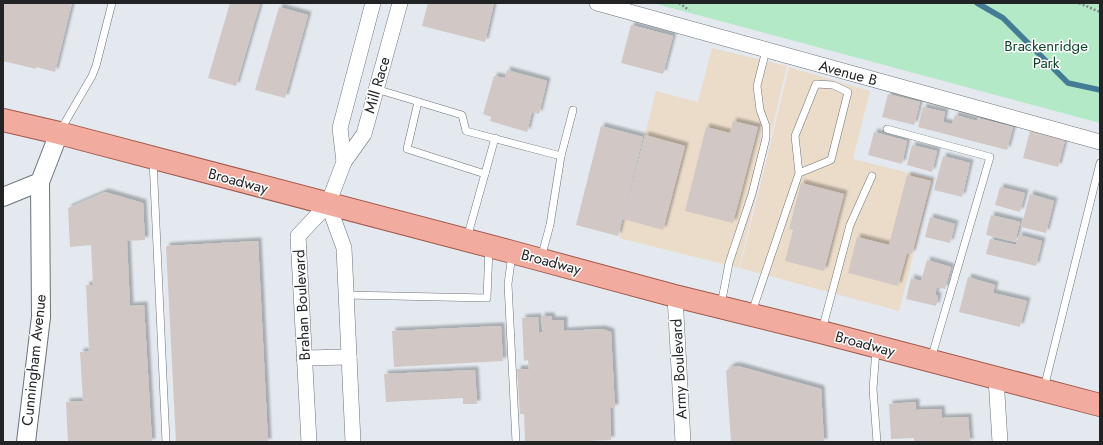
<svg xmlns="http://www.w3.org/2000/svg" width="1103" height="445" font-family="Jost,sans-serif">
<style>
.commercial{fill:#ebdcc9}
.green{fill:#b4e9c7}
.lines{fill:none;stroke-linecap:round;stroke-linejoin:round}
.stream{stroke:#437c94;stroke-width:5.5}
.building{fill:#d1c8c5;filter:url(#shadow)}
.service-casing{stroke:#6d7378;stroke-width:8}
.minor-casing{stroke:#6d7378;stroke-width:16}
.tertiary-casing{stroke:#6d7378;stroke-width:20}
.primary-casing{stroke:#a2584b;stroke-width:24}
.path{stroke:#84888c;stroke-width:2.5;stroke-dasharray:2 2;stroke-linecap:butt}
.service{stroke:#fff;stroke-width:7}
.minor{stroke:#fff;stroke-width:15}
.tertiary{stroke:#fff;stroke-width:18}
.primary{stroke:#f1ac9f;stroke-width:22}
.labels{text-anchor:middle;dominant-baseline:central;stroke-width:3;stroke-linejoin:round;paint-order:stroke}
.park-label{font-size:15px;fill:#0f462b;stroke:#fff}
.street-label{font-size:15px;fill:#212325;stroke:#fff}
</style>
<defs>
<filter id="shadow"><feDropShadow dx="3.5" dy="-3.5" stdDeviation="1" flood-color="#0004"/></filter>
</defs>
<rect width="100%" height="100%" fill="#e3e9ef"/>
<g class="commercial">
<polygon points="712,48 787,66 739,268 619,238 656,91 698,102"/>
<polygon points="789,67 870,91 853,159 933,179 899,311 740,268"/>
</g>
<polygon class="green" points="653,3 1100,3 1100,123"/>
<g class="lines">
<polyline class="stream" points="977,3 1003,18 1068,83 1100,90"/>
</g>
<g class="building">
<polygon points="3,3 72,3 55,72 36,67 36,69 3,61"/>
<polygon points="230,3 255,3 260,4 236,86 208,78"/>
<polygon points="428,3 494,3 485,42 422,26"/>
<polygon points="279,7 308,15 285,98 255,90"/>
<polygon points="631,25 673,36 663,74 621,63"/>
<polygon points="507,70 547,81 539,114 532,112 527,132 490,121 491,117 483,114 494,76 505,78"/>
<polygon points="888,94 920,102 914,125 882,117"/>
<polygon points="923,107 945,112 943,122 952,124 955,115 977,121 977,118 1013,127 1007,150 918,127"/>
<polygon points="733,121 758,127 733,223 685,211 706,127 730,133"/>
<polygon points="601,126 643,137 618,236 576,225"/>
<polygon points="1030,131 1065,140 1058,167 1023,158"/>
<polygon points="874,132 907,141 902,164 868,155"/>
<polygon points="645,135 685,146 663,230 623,219"/>
<polygon points="912,145 937,151 932,172 907,165"/>
<polygon points="943,156 970,163 962,197 934,190"/>
<polygon points="907,175 931,181 912,254 907,253 898,286 848,273 857,237 889,245"/>
<polygon points="801,183 844,194 824,271 785,261 793,230 789,229"/>
<polygon points="1000,187 1025,193 1020,212 995,205"/>
<polygon points="105,192 143,203 145,240 127,241 130,306 144,305 152,442 68,442 66,402 83,401 80,352 89,351 86,285 93,285 91,245 70,247 68,208"/>
<polygon points="1030,194 1054,201 1046,233 1021,227"/>
<polygon points="991,215 1020,222 1015,242 986,235"/>
<polygon points="930,217 955,224 950,243 925,237"/>
<polygon points="1019,235 1042,241 1036,266 986,254 990,239 1016,245"/>
<polygon points="258,241 268,442 176,442 166,246"/>
<polygon points="927,260 951,267 945,289 937,287 935,295 938,296 936,306 906,299 911,278 921,281"/>
<polygon points="968,277 995,285 993,293 1027,301 1020,327 959,312"/>
<polygon points="541,316 551,316 552,320 564,320 564,331 602,329 611,332 615,408 610,408 611,440 565,442 525,442 524,414 520,414 517,369 529,369 528,360 524,361 522,318 538,317 539,333 543,332"/>
<polygon points="501,326 503,361 394,367 392,331"/>
<polygon points="732,366 738,366 821,389 824,442 731,442 726,371"/>
<polygon points="475,370 477,404 463,404 463,398 386,402 384,374"/>
<polygon points="916,402 916,410 941,409 942,418 968,417 970,442 914,442 914,438 891,439 889,404"/>
</g>
<g class="lines">
<defs>
<g id="service">
<polyline points="376,89 462,115 466,131 561,156"/>
<polyline points="418,102 407,149 485,174"/>
<polyline points="887,129 990,157 931,359"/>
<polyline points="60,131 92,76 96,66 112,3"/>
<polyline points="153,160 166,442"/>
<polyline points="467,238 495,138"/>
<polyline points="512,254 508,284 516,442"/>
<polyline points="541,258 550,225 561,156 573,110"/>
<polyline points="346,295 487,298 489,248"/>
<polyline points="721,305 729,263 752,194 766,138 766,126 760,110 757,86 766,50"/>
<polyline points="752,312 799,173 795,136 816,84 833,85 848,92 831,160 799,173"/>
<polyline points="822,330 850,225 872,176"/>
<polyline points="876,349 873,389 877,442"/>
<polyline points="1044,388 1100,163"/>
</g>
<g id="minor">
<polyline points="597,3 1100,142"/>
<polyline points="344,162 340,128 373,3"/>
<polyline points="328,204 344,162 364,134 400,3"/>
<polyline points="675,296 683,442"/>
<polyline points="304,358 349,357"/>
<polyline points="996,378 1000,442"/>
<polyline points="309,442 298,236 328,204 344,248 353,442"/>
</g>
<g id="tertiary">
<polyline points="3,197 40,182 59,133"/>
<polyline points="26,442 41,317 40,182"/>
</g>
<polyline id="primary" points="3,120 59,133 512,252 675,296 821,332 1100,405"/>
</defs>
<use href="#service" class="service-casing"/>
<use href="#minor" class="minor-casing"/>
<use href="#tertiary" class="tertiary-casing"/>
<use href="#primary" class="primary-casing"/>
<g class="path">
<polyline points="679,3 689,10"/>
<polyline points="1079,3 1100,12"/>
</g>
<use href="#service" class="service"/>
<use href="#minor" class="minor"/>
<use href="#tertiary" class="tertiary"/>
<use href="#primary" class="primary"/>
</g>
<g class="labels">
<g class="park-label">
<text x="1046" y="46">Brackenridge<tspan x="1046" dy="17">Park</tspan></text>
</g>
<g class="street-label">
<text transform="translate(848 73) rotate(15)">Avenue B</text>
<text transform="translate(377 85) rotate(-74)">Mill Race</text>
<text transform="translate(238 181) rotate(15)">Broadway</text>
<text transform="translate(551 262) rotate(15)">Broadway</text>
<text transform="translate(302 305) rotate(-93)">Brahan Boulevard</text>
<text transform="translate(865 344) rotate(15)">Broadway</text>
<text transform="translate(34 360) rotate(-84)">Cunningham Avenue</text>
<text transform="translate(679 369) rotate(-93)">Army Boulevard</text>
</g>
</g>
<rect width="1103" height="445" fill="none" stroke="#212325" stroke-width="8"/>
</svg>
